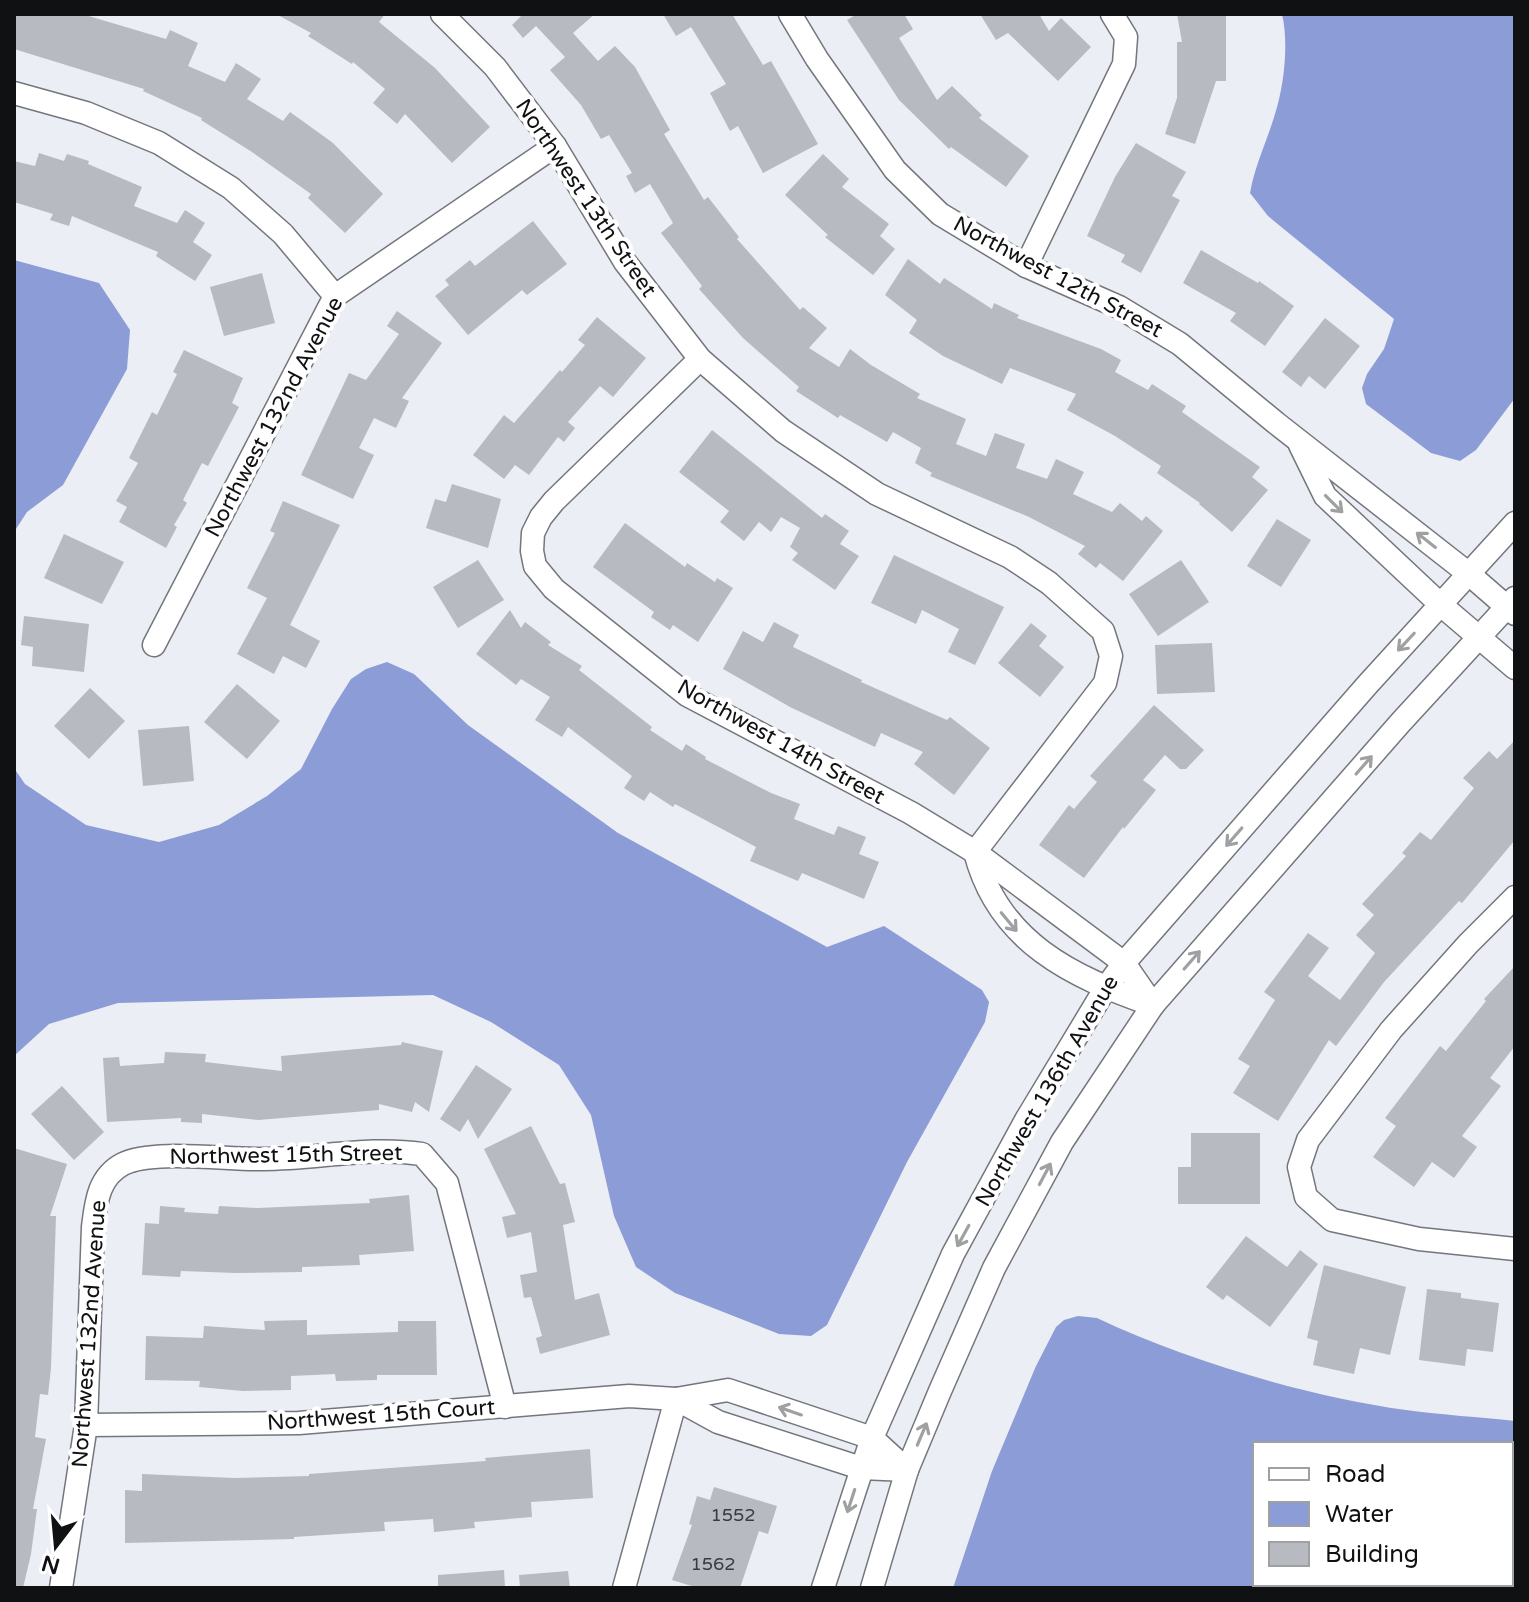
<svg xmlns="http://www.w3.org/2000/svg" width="1529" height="1602" font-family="'Varela Round',sans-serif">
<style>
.water{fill:#8c9cd7;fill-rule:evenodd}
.building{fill:#b7bac1}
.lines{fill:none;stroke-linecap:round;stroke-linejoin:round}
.minor-casing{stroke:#74767d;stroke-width:25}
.minor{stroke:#fff;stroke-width:22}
.oneway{stroke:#9fa0a1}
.labels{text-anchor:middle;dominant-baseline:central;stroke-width:8;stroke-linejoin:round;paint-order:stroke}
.number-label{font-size:18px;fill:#3a3b3e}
.street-label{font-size:22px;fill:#101113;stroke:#fff}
</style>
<rect width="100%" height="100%" fill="#ebeef5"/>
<g class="water">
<path d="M1282 14H1515V398L1476 450 1460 461 1431 453 1366 404 1362 388 1367 374 1384 349 1394 319 1268 216 1250 193C1255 165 1267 141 1275 114 1284 86 1289 43 1282 14Z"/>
<polygon points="14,260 99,283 130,330 127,369 63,485 27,512 14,532"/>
<polygon points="387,662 414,674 468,725 618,833 827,947 884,926 982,990 989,1002 985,1022 907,1162 827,1325 811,1336 779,1334 675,1293 636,1267 614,1216 591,1115 559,1065 491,1022 433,995 118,1003 49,1024 14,1056 14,768 25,784 86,825 159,842 219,825 267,796 301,769 332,709 351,679 366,669"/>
<path d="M1078 1316 1097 1318C1188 1361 1306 1396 1406 1410 1442 1415 1479 1417 1515 1421V1588H953L992 1471 1036 1366 1056 1327 1064 1320ZM1255 1444H1511V1584H1255Z"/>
</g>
<g class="building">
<polygon points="14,14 82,14 166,39 170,30 198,43 188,66 225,82 236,63 261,79 247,99 283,121 290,112 333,143 383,194 345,233 308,198 311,194 252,152 201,120 202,118 143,91 144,89 14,49"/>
<polygon points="276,14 385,14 379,22 435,68 490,127 452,163 405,114 397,124 373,103 385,89 353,62 352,64 308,36 311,33"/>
<polygon points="523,14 595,14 573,33 598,61 615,46 635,67 670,130 664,134 704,200 708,197 739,237 737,239 800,310 803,307 827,328 809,348 839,367 850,349 871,365 920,394 917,398 966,419 956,444 986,456 995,433 1025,444 1016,468 1047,479 1056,459 1084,472 1073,494 1112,512 1120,503 1142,521 1146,516 1163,531 1123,581 1100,563 1096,568 1078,554 1085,546 1029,517 930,476 932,473 915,463 921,448 893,432 887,442 840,415 838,418 796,391 799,387 743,338 699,289 702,286 661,233 673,223 650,184 635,193 626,176 632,173 609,135 601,139 581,105 550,70 565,57 536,26 523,38 512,25"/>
<polygon points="663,14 732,14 763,65 771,61 818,144 763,173 738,126 730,131 710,93 726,84 691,27 676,36"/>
<polygon points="857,14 904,14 913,29 899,38 937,100 952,86 982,115 979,118 1029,156 1006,187 951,147 949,149 899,100 847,20"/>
<polygon points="980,14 1039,14 1049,31 1061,18 1091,47 1058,81 1008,33 996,40"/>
<polygon points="1177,14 1226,14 1226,81 1216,81 1195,144 1165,134 1177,98 1177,42 1182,42"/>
<polygon points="1136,143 1186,172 1172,196 1180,200 1141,273 1121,262 1125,255 1087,236 1115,177"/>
<polygon points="39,153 64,161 67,154 89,161 88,164 142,187 134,206 177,223 185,210 205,223 193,242 212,255 195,281 156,256 158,252 72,216 69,226 50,220 53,214 14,202 14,161 35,166"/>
<polygon points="823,154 849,179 842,187 889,224 880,236 895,249 873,275 825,237 828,235 785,195"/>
<polygon points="533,221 567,264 527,295 522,290 468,335 435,296 449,285 445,280 470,260 475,266"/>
<polygon points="1201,250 1258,283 1259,281 1294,306 1265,346 1230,321 1236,313 1183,283"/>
<polygon points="908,259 940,284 944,278 992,309 994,303 1019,315 1017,318 1101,349 1121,360 1115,372 1148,390 1152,384 1186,406 1182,412 1260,467 1252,477 1268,490 1232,532 1199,504 1200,503 1157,473 1161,466 1115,436 1067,410 1076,394 1010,368 1002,384 943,356 909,333 917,320 885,295"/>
<polygon points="262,273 275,323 224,336 210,287"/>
<polygon points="397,311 442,343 402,398 409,401 396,428 374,418 359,448 374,455 353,499 301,475 349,373 366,380 399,334 387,326"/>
<polygon points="597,317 646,358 613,397 600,386 568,422 575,428 564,442 558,437 529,475 515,465 504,479 473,455 504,415 514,423 560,370 562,372 585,345 578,340"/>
<polygon points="1325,318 1360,346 1325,389 1309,376 1301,387 1282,372"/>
<polygon points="184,350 243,378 232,403 239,407 208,466 202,463 183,500 187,503 174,525 177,527 166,548 119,522 127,507 116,501 138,463 129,458 152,412 157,415 177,374 173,372"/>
<polygon points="712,430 822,518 825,514 849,531 840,544 859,556 835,590 792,560 798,553 790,547 800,528 781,517 771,532 759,522 744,541 720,522 729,511 679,472"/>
<polygon points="452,484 501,499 488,548 426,528 435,499 446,502"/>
<polygon points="283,501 340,525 290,625 320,641 306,668 283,656 274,674 237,654 267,598 247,588 275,533 270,531"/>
<polygon points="1277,519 1311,540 1281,587 1247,566"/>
<polygon points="625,523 685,567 687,563 715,582 717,578 733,588 698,642 673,625 670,630 651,617 654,612 593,567"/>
<polygon points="64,534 124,562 102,604 44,578"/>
<polygon points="894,555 1004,607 975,665 948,652 959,629 922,610 916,624 871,603"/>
<polygon points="478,560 504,600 458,628 433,587"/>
<polygon points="1181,560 1209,602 1158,636 1129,594"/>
<polygon points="510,610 521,628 525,622 551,642 548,645 582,666 579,670 652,727 650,730 682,751 686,744 706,757 705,759 771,793 800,804 794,819 834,835 838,826 866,837 859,854 879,862 864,899 802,873 798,881 750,861 756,847 675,804 673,807 650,792 644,801 624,788 632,776 568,727 562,737 535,720 550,697 521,679 516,685 476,654"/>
<polygon points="24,616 89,624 84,672 32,666 33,647 21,645"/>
<polygon points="774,622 799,635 793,647 862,680 861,682 947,720 950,717 990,748 954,795 914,764 923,752 881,733 875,747 790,707 723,669 743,631 763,642"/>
<polygon points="1031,623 1047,636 1039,646 1064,667 1040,697 998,663"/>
<polygon points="1212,643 1215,692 1157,694 1155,645"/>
<polygon points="237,684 280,721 247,759 204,722"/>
<polygon points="90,688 125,721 89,759 54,726"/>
<polygon points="1154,705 1204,750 1186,769 1180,769 1165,755 1143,780 1156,790 1124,829 1123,827 1084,878 1039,845 1069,805 1074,809 1097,782 1090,776"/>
<polygon points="189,726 194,781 143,786 138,730"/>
<polygon points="1515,740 1515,840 1462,903 1459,901 1384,982 1336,1046 1329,1040 1278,1121 1233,1093 1250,1066 1238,1059 1275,1000 1264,992 1308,933 1329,948 1308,976 1340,1000 1375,953 1356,935 1374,915 1362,904 1406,856 1402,853 1420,832 1431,840 1474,788 1463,778 1489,751 1497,759"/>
<polygon points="1515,966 1515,1046 1490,1078 1501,1086 1462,1136 1477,1147 1454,1178 1432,1162 1414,1187 1373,1157 1396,1126 1385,1118 1440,1046 1446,1051 1486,1001 1484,999"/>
<polygon points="402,1042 443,1051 429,1112 415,1102 412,1112 379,1104 379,1110 258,1120 202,1114 202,1123 181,1122 181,1118 107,1122 103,1058 119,1057 120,1066 164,1063 165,1052 206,1054 205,1062 282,1071 281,1056 401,1045"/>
<polygon points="476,1065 512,1089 478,1139 468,1119 460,1132 440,1119"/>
<polygon points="62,1086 104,1132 74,1160 31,1114"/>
<polygon points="531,1126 560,1184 565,1183 575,1222 563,1225 575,1300 599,1293 610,1335 540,1354 536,1338 542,1336 531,1297 524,1298 520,1275 537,1272 531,1232 507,1238 502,1217 516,1214 484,1149"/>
<polygon points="1191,1133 1260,1133 1260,1204 1178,1204 1178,1167 1191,1167"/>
<polygon points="14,1148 67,1164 50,1216 56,1216 51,1368 48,1395 40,1394 35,1437 46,1439 33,1509 37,1509 31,1554 23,1588 14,1588"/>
<polygon points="409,1195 414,1251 359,1255 360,1265 302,1267 302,1272 236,1273 181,1271 180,1277 142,1275 145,1223 159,1224 160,1206 185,1208 184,1212 218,1214 219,1206 258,1208 370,1203 369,1199"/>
<polygon points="1246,1236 1287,1267 1300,1250 1318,1264 1270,1327 1227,1295 1223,1300 1206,1287"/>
<polygon points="1324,1265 1406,1287 1390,1355 1360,1348 1354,1374 1313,1365 1318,1341 1307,1338"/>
<polygon points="1427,1289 1461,1293 1461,1298 1499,1303 1493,1352 1467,1349 1465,1366 1419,1360"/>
<polygon points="307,1320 307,1335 398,1332 398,1321 436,1321 437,1375 377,1375 377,1380 336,1381 335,1374 291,1376 291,1390 243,1391 199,1387 200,1381 145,1380 146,1336 203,1338 204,1326 265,1330 264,1321"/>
<polygon points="590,1449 593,1498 531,1502 532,1517 474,1522 475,1528 434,1532 433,1519 384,1522 385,1531 294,1537 294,1539 125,1543 125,1490 142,1491 142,1474 234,1478 309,1476 309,1474 486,1461 485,1458"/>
<polygon points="714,1487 777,1506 768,1534 759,1531 740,1588 698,1588 672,1580 692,1525 689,1524 697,1496 710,1500"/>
<polygon points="504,1570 505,1588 438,1588 438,1575"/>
<polygon points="568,1571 570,1588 520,1588 519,1575"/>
</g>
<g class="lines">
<defs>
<g id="minor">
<polyline points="442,14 495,67 555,146 625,262 700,359 783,431 877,494 1010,557 1049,583 1103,631 1111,656 1105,683 975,852"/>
<polyline points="790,14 817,59 895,170 940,214 1026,266 1119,307 1180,344 1276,423 1469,574 1515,614"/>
<polyline points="14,93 86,113 159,143 231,188 283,234 335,296"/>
<polyline points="1026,266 1124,64 1126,37 1112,14"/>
<polyline points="700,359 554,501 541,517 533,533 532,551 535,566 554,589 687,695 911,813 975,852 1124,963 1153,1005"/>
<polyline points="1300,445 1325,496 1441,605 1515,668"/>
<polyline points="154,645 335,296 555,146"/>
<path d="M975 852C998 942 1072 977 1153 1005"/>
<polyline points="1515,897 1468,944 1391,1030 1308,1140 1299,1167 1306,1197 1332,1220 1419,1239 1515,1249"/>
<polyline points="676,1399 718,1422 861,1468 907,1470"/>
<polyline points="86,1425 299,1423 629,1396 676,1399 728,1390 872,1438 907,1470"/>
<path d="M61 1588 86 1425 93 1227C96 1203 98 1177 123 1164 152 1149 229 1160 263 1159 318 1159 368 1146 422 1154L447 1183 505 1407"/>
<polyline points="624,1588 676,1399"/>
<polyline points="823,1588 872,1438 953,1254 1026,1120 1105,989 1124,963 1368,684 1515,523"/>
<polyline points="872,1588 907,1470 940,1391 994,1268 1062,1142 1153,1005 1401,722 1515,598"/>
</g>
</defs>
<use href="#minor" class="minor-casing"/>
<use href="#minor" class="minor"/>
</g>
<defs><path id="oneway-shaft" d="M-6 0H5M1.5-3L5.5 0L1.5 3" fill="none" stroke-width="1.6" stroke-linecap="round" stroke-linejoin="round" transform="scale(2)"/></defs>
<g class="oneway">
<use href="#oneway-shaft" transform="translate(1334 504) rotate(45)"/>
<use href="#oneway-shaft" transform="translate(1426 540) rotate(-142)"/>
<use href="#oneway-shaft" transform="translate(1406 642) rotate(133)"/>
<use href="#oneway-shaft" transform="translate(1364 765) rotate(-49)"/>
<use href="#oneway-shaft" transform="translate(1234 837) rotate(131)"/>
<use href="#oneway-shaft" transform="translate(1009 922) rotate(50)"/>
<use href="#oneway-shaft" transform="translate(1192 960) rotate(-49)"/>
<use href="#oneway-shaft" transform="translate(1045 1174) rotate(-62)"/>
<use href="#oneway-shaft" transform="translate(963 1236) rotate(119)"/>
<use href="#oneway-shaft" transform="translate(790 1411) rotate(-161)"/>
<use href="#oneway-shaft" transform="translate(922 1434) rotate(-67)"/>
<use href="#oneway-shaft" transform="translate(851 1501) rotate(108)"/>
</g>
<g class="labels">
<g class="number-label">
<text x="733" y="1515">1552</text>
<text x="713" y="1564">1562</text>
</g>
<g class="street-label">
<text transform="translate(586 198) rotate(56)">Northwest 13th Street</text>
<text transform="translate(1058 277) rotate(28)">Northwest 12th Street</text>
<text transform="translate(274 417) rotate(-62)">Northwest 132nd Avenue</text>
<text transform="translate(781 742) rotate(29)">Northwest 14th Street</text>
<text transform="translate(1047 1091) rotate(-60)">Northwest 136th Avenue</text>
<text transform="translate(286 1155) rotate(-1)">Northwest 15th Street</text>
<text transform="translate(89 1334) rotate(-86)">Northwest 132nd Avenue</text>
<text transform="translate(381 1415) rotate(-4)">Northwest 15th Court</text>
</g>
</g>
<rect width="1529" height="1602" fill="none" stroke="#101113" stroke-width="32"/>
<rect x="1253" y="1442" width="260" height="144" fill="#ffffff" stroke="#9fa0a1" stroke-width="2"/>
<rect x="1269" y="1468" width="40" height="12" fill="#ffffff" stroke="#9fa0a1" stroke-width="2"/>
<text x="1325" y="1482" font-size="24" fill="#101113">Road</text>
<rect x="1269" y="1502" width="40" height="24" fill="#8c9cd7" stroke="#9fa0a1" stroke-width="2"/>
<text x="1325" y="1522" font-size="24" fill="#101113">Water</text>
<rect x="1269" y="1542" width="40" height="24" fill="#b7bac1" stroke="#9fa0a1" stroke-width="2"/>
<text x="1325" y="1562" font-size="24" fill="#101113">Building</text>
<g transform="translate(56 1546) rotate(196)" stroke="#ffffff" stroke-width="6" paint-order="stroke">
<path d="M0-6L14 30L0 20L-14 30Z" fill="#101113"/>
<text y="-12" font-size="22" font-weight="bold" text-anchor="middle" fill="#101113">N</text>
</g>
</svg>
